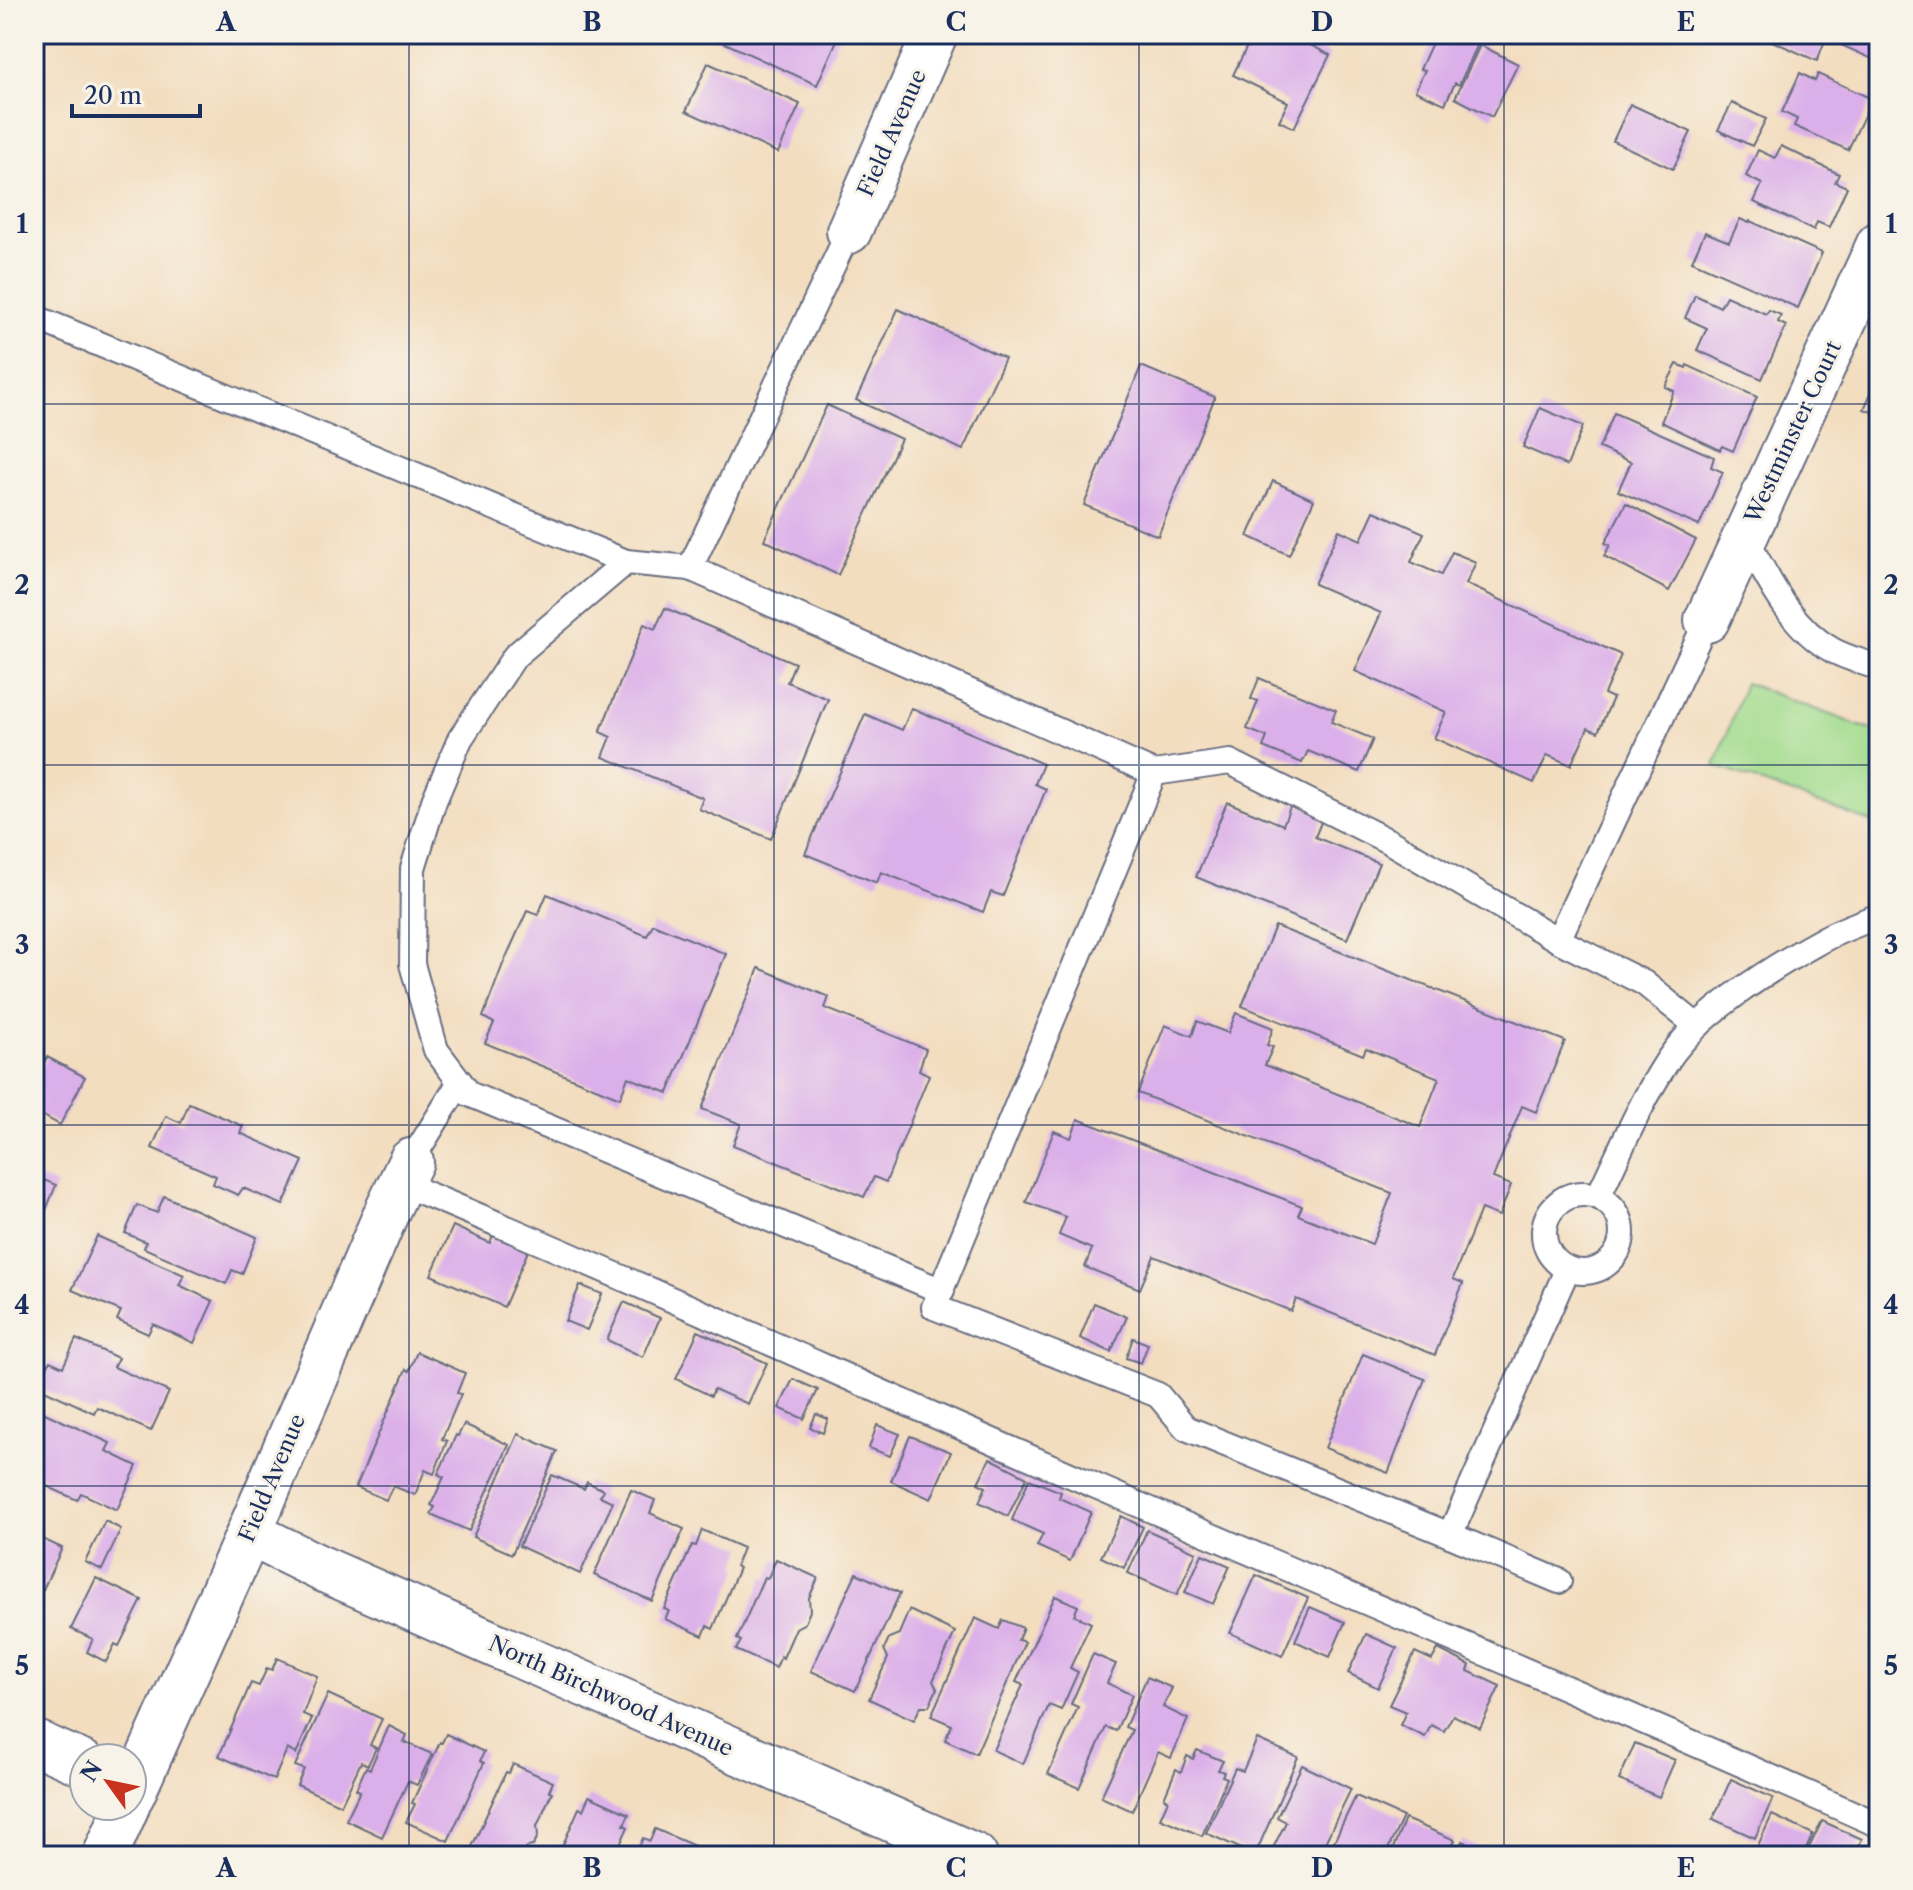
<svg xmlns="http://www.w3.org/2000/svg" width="1913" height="1890" font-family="'Libre Caslon Text',serif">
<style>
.green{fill:#a3dc8e;stroke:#5f8676;stroke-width:2}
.building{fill:#dbafe9}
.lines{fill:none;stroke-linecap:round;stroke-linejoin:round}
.lane-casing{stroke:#676c80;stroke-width:28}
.street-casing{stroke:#676c80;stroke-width:48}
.lane{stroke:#fff;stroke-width:24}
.street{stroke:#fff;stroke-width:44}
.grid{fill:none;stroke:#1b2f5e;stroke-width:2;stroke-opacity:0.55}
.labels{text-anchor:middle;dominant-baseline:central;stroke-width:6;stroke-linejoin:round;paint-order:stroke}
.street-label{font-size:22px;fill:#1b2f5e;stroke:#f7f3e8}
.neatline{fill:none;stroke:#1b2f5e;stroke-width:3}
.grid-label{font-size:26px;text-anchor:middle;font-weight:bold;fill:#1b2f5e}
</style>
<rect width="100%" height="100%" fill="#f7f3e8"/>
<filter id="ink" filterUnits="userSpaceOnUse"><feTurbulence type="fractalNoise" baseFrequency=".0125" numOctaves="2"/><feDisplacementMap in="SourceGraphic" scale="16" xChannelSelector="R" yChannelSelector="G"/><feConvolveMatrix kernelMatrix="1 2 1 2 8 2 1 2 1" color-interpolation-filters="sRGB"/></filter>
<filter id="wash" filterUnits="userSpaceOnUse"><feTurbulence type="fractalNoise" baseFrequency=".006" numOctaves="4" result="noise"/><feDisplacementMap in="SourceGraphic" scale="32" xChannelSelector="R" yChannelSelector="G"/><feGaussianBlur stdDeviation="1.8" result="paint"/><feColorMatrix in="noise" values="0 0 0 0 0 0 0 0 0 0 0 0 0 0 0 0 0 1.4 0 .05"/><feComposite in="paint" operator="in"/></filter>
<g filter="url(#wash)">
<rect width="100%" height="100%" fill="#f3ddbf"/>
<polygon class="green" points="1745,683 1879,733 1879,825 1715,766"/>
<g id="blocks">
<g class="building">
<polygon points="716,34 830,34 838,38 817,85 714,38"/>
<polygon points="1253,34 1289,34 1330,55 1294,128 1279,121 1288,102 1233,75"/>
<polygon points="1436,34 1461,34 1479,42 1459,85 1455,83 1445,104 1415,91 1425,70 1420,69"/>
<polygon points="1764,34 1879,34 1879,62 1826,38 1817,61 1763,37"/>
<polygon points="1480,45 1518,64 1492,117 1455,98"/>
<polygon points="708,63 800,104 778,153 686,111"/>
<polygon points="1800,73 1815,81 1818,74 1872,99 1848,150 1794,126 1797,119 1782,112"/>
<polygon points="1732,103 1766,119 1752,146 1718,130"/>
<polygon points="1630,104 1691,132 1673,169 1613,141"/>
<polygon points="1781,146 1839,174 1835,182 1847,187 1829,227 1817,222 1814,230 1754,202 1762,184 1746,176 1758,150 1775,158"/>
<polygon points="1740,219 1749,223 1750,221 1822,253 1798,308 1692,261 1705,232 1729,242"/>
<polygon points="1695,295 1720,307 1726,296 1766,314 1769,310 1781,315 1778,322 1786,326 1762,379 1697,350 1707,328 1685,318"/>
<polygon points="898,309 1005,358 963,450 856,400"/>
<polygon points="1677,364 1686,368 1687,365 1757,397 1733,451 1722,446 1720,450 1661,422 1674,391 1665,387"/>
<polygon points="1141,366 1215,397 1158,536 1084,505"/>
<polygon points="1879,375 1879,415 1864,409"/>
<polygon points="827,405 901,439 838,575 764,540"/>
<polygon points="1540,408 1583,426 1567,466 1523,447"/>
<polygon points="1614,413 1714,457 1711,467 1723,472 1699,526 1618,491 1631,462 1599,448"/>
<polygon points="1273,481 1314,500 1289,555 1248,536"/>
<polygon points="1626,503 1696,540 1669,591 1604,556 1610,545 1605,543"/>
<polygon points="1374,511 1424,533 1411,562 1441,575 1452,552 1476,562 1466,584 1621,655 1604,694 1613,698 1598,732 1588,728 1571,765 1547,755 1534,783 1434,738 1446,712 1355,671 1381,613 1314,584 1339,530 1361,540"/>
<polygon points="665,608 795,663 787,682 828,699 771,839 699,809 703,798 603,757 611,737 600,732 644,624 655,629"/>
<polygon points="1259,678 1336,710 1331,722 1373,739 1359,772 1308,751 1302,763 1263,747 1267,737 1247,729 1258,701 1251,699"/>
<polygon points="912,708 1043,764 1035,784 1046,789 1003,896 991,892 983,912 881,872 877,883 805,854 865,714 902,730"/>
<polygon points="1227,802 1283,825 1292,802 1324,815 1315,837 1379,863 1347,939 1196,877"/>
<polygon points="547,894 647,936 653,924 726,954 668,1093 628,1077 620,1098 485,1043 494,1023 483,1017 503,964 527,911 538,915"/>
<polygon points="1275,926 1565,1041 1536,1112 1522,1106 1493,1178 1511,1185 1499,1216 1481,1209 1453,1279 1463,1283 1435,1355 1296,1299 1291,1311 1154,1256 1140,1289 1085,1267 1092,1249 1059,1235 1066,1217 1026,1202 1054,1131 1071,1138 1078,1119 1302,1206 1298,1215 1372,1244 1392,1193 1138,1093 1165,1025 1192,1036 1197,1021 1228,1033 1236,1013 1273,1028 1267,1045 1273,1047 1265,1065 1420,1127 1439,1078 1366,1048 1363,1055 1242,1006"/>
<polygon points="759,968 829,997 825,1008 926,1049 919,1070 929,1075 886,1182 874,1177 864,1197 733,1145 741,1124 702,1109"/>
<polygon points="47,1057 85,1077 60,1125 34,1111 34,1082"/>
<polygon points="189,1103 243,1126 240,1133 303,1161 283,1205 243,1188 238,1195 213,1184 216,1176 152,1148 166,1116 181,1123"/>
<polygon points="34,1176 56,1185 44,1215 34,1210"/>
<polygon points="164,1196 257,1237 242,1274 232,1270 226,1284 144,1248 146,1242 125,1233 137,1205 157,1213"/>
<polygon points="453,1226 490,1243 493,1235 528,1251 504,1307 431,1275"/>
<polygon points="97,1236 184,1275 179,1285 213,1301 194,1343 153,1324 148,1334 117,1320 121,1311 72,1290"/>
<polygon points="580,1285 602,1294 587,1330 565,1321"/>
<polygon points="624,1302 660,1318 643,1357 607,1340"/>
<polygon points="1094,1303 1127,1317 1111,1352 1080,1338"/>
<polygon points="698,1331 767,1363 748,1404 714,1389 711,1396 676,1379"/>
<polygon points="1133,1338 1148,1344 1141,1363 1126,1358"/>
<polygon points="76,1339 118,1358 114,1367 169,1392 151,1431 97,1407 94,1413 38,1387 50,1361 63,1367"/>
<polygon points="417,1352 465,1373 457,1393 461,1394 442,1439 447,1441 434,1474 425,1470 415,1495 393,1486 386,1500 356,1487 406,1369 409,1371"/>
<polygon points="1363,1354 1425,1379 1388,1473 1325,1448"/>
<polygon points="793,1379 818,1390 804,1419 779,1408"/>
<polygon points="34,1408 110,1443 106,1451 137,1466 117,1510 81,1493 77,1500 42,1484 45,1478 34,1472"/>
<polygon points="816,1414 828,1419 823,1433 810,1428"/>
<polygon points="464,1424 509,1445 469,1531 431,1514 435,1507 431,1505 444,1477 438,1474 456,1435 458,1436"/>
<polygon points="877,1425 900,1434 890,1456 869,1448"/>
<polygon points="518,1434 557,1451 512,1554 473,1537"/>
<polygon points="910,1436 951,1452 931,1499 891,1481"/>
<polygon points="990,1458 1027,1477 1008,1516 979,1502 986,1487 978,1483"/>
<polygon points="552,1475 584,1489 587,1482 604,1490 600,1496 613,1502 580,1574 519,1546"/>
<polygon points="1029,1479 1061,1492 1059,1498 1091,1512 1070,1561 1037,1546 1043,1534 1012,1520"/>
<polygon points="631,1490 655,1500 650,1513 684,1529 652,1601 594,1575"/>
<polygon points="1121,1516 1143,1527 1124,1568 1101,1557"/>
<polygon points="105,1521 121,1529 102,1570 85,1562"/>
<polygon points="702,1530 743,1548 736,1566 739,1568 713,1629 707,1626 703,1636 665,1619 669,1611 664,1609 692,1545 696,1546"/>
<polygon points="1147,1530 1196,1552 1177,1595 1128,1573"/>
<polygon points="34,1535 62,1548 34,1609"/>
<polygon points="1202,1554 1230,1566 1213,1604 1185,1592"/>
<polygon points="776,1559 818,1578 809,1598 810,1611 805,1623 796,1628 783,1658 781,1656 776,1668 736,1650 741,1641 737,1639 764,1577 768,1578"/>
<polygon points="856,1573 900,1593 855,1691 811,1671"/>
<polygon points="1256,1575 1308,1598 1282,1656 1230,1633"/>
<polygon points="96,1578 142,1600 119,1646 115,1644 106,1662 87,1652 93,1639 71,1629"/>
<polygon points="1055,1596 1078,1606 1074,1615 1091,1623 1070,1668 1078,1672 1061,1710 1049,1705 1023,1764 993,1750 1023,1685 1016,1682"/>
<polygon points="1310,1607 1345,1622 1330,1657 1295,1641"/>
<polygon points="909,1610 955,1632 933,1681 937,1689 929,1706 921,1706 914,1720 869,1699 888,1658 884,1649 889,1638 899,1634"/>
<polygon points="975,1618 999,1629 1003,1620 1023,1628 1018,1640 1025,1642 976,1754 945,1740 952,1725 931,1716"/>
<polygon points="1879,1627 1879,1652 1870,1648"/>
<polygon points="1366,1634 1397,1648 1378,1688 1348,1673"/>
<polygon points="1438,1649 1470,1665 1468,1671 1500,1686 1480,1728 1453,1715 1444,1731 1431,1725 1425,1737 1400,1725 1406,1712 1389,1705 1415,1652 1432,1660"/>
<polygon points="1093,1654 1116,1664 1107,1683 1132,1695 1116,1731 1106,1727 1079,1788 1048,1774 1078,1707 1071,1704"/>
<polygon points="277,1658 317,1676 303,1714 312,1718 296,1754 287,1749 274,1780 219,1756 251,1683 259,1686 267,1668 272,1670"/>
<polygon points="1147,1677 1172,1688 1163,1707 1188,1719 1171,1758 1158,1752 1132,1811 1101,1797 1132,1730 1125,1727"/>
<polygon points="328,1694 382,1719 370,1745 376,1748 368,1765 361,1762 341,1805 297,1785 304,1769 295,1766"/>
<polygon points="389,1726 407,1735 404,1742 432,1754 417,1785 408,1781 382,1837 346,1820 360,1791 356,1789 366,1767 370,1769"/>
<polygon points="446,1734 484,1752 480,1761 484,1763 448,1841 406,1822 415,1804 412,1803 440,1742 442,1743"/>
<polygon points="1257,1739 1298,1757 1255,1855 1206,1833 1235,1768 1243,1771"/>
<polygon points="1635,1743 1675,1760 1659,1797 1619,1780"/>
<polygon points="1197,1750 1223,1761 1218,1770 1224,1772 1222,1776 1227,1778 1202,1836 1160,1818 1168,1800 1164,1798 1176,1769 1181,1772 1187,1756 1193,1759"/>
<polygon points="513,1764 553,1782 549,1791 552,1792 537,1826 538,1836 533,1846 527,1847 522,1856 482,1856 470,1851 506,1772 509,1773"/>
<polygon points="1302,1765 1351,1789 1322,1849 1312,1844 1307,1856 1269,1856 1286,1822 1277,1817"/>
<polygon points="1731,1779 1773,1798 1755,1838 1713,1819"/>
<polygon points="589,1796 629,1814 624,1825 628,1827 615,1856 558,1856 579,1808 583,1810"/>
<polygon points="1356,1796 1403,1817 1389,1847 1389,1856 1327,1856"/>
<polygon points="1772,1815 1813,1834 1803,1856 1753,1856"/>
<polygon points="1405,1819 1455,1840 1448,1856 1390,1856"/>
<polygon points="1822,1821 1862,1839 1854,1856 1805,1856"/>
<polygon points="655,1829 697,1847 693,1856 635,1856 643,1838 650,1841"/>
<polygon points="1463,1841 1496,1856 1456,1856"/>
<polygon points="1524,1847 1545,1856 1521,1856"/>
</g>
</g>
</g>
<g filter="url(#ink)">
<use href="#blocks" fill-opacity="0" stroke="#676c80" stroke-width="2"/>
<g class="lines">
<defs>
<g id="lane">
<polyline points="849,231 690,568 1154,773 934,1307 1158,1395 1186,1428 1450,1535"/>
<polyline points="34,317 626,562"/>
<path d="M1745 537C1768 578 1789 626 1832 650 1846 658 1864 662 1879 668"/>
<polyline points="690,568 626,562 515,656 460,739 434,801 413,868 412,964 436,1050 469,1094 942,1291"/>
<polyline points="1154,773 1230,762 1390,842 1558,940 1644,983 1697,1026"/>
<polyline points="1558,940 1707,620"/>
<polyline points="411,1161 460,1082"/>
<path d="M400 1183C635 1280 866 1387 1098 1487 1359 1600 1620 1709 1879 1825"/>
<circle cx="1583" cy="1233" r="39"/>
<path d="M1598 1197C1620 1151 1640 1103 1668 1060 1699 1013 1773 967 1822 940 1840 930 1860 923 1879 916"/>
<polyline points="1559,1581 1450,1535 1567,1270"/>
</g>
<g id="street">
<polyline points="849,231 935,34"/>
<polyline points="1707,620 1879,244"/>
<polyline points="249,1533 318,1567 975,1856"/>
<polyline points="34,1742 84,1764"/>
<polyline points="132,1795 249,1533 388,1209 411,1161"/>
<polyline points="105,1856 127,1806"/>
</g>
</defs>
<use href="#lane" class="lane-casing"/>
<use href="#street" class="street-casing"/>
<use href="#lane" class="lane"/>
<use href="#street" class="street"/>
</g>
</g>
<path class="grid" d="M409 34V1856M774 34V1856M1139 34V1856M1504 34V1856M34 404H1879M34 765H1879M34 1125H1879M34 1486H1879"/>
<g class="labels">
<g class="street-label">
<text transform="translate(892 133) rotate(-66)">Field Avenue</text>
<text transform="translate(1793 432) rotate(-65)">Westminster Court</text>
<text transform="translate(272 1478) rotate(-67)">Field Avenue</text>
<text transform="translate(611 1696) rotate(24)">North Birchwood Avenue</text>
</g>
</g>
<rect width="1913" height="1890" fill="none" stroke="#f7f3e8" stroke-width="88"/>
<g transform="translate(108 1782) rotate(303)"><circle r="38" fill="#f7f3e8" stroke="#9fa5b1" stroke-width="2"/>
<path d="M0-6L14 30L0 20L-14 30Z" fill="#c8321e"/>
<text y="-12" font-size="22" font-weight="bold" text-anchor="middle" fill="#1b2f5e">N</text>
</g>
<path d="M72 104v12h128v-12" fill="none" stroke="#1b2f5e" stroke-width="4"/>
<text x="84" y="104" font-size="24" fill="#1b2f5e" stroke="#f7f3e8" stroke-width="6" paint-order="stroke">20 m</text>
<rect x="44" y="44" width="1825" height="1802" class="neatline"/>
<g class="grid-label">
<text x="226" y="31">A</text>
<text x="592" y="31">B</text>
<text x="956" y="31">C</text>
<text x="1322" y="31">D</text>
<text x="1686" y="31">E</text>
<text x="22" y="233">1</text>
<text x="1891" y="233">1</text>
<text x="22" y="594">2</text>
<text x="1891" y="594">2</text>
<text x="22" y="954">3</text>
<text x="1891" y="954">3</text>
<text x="22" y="1314">4</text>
<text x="1891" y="1314">4</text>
<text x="22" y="1675">5</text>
<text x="1891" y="1675">5</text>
<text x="226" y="1877">A</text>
<text x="592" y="1877">B</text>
<text x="956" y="1877">C</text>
<text x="1322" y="1877">D</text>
<text x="1686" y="1877">E</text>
</g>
</svg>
